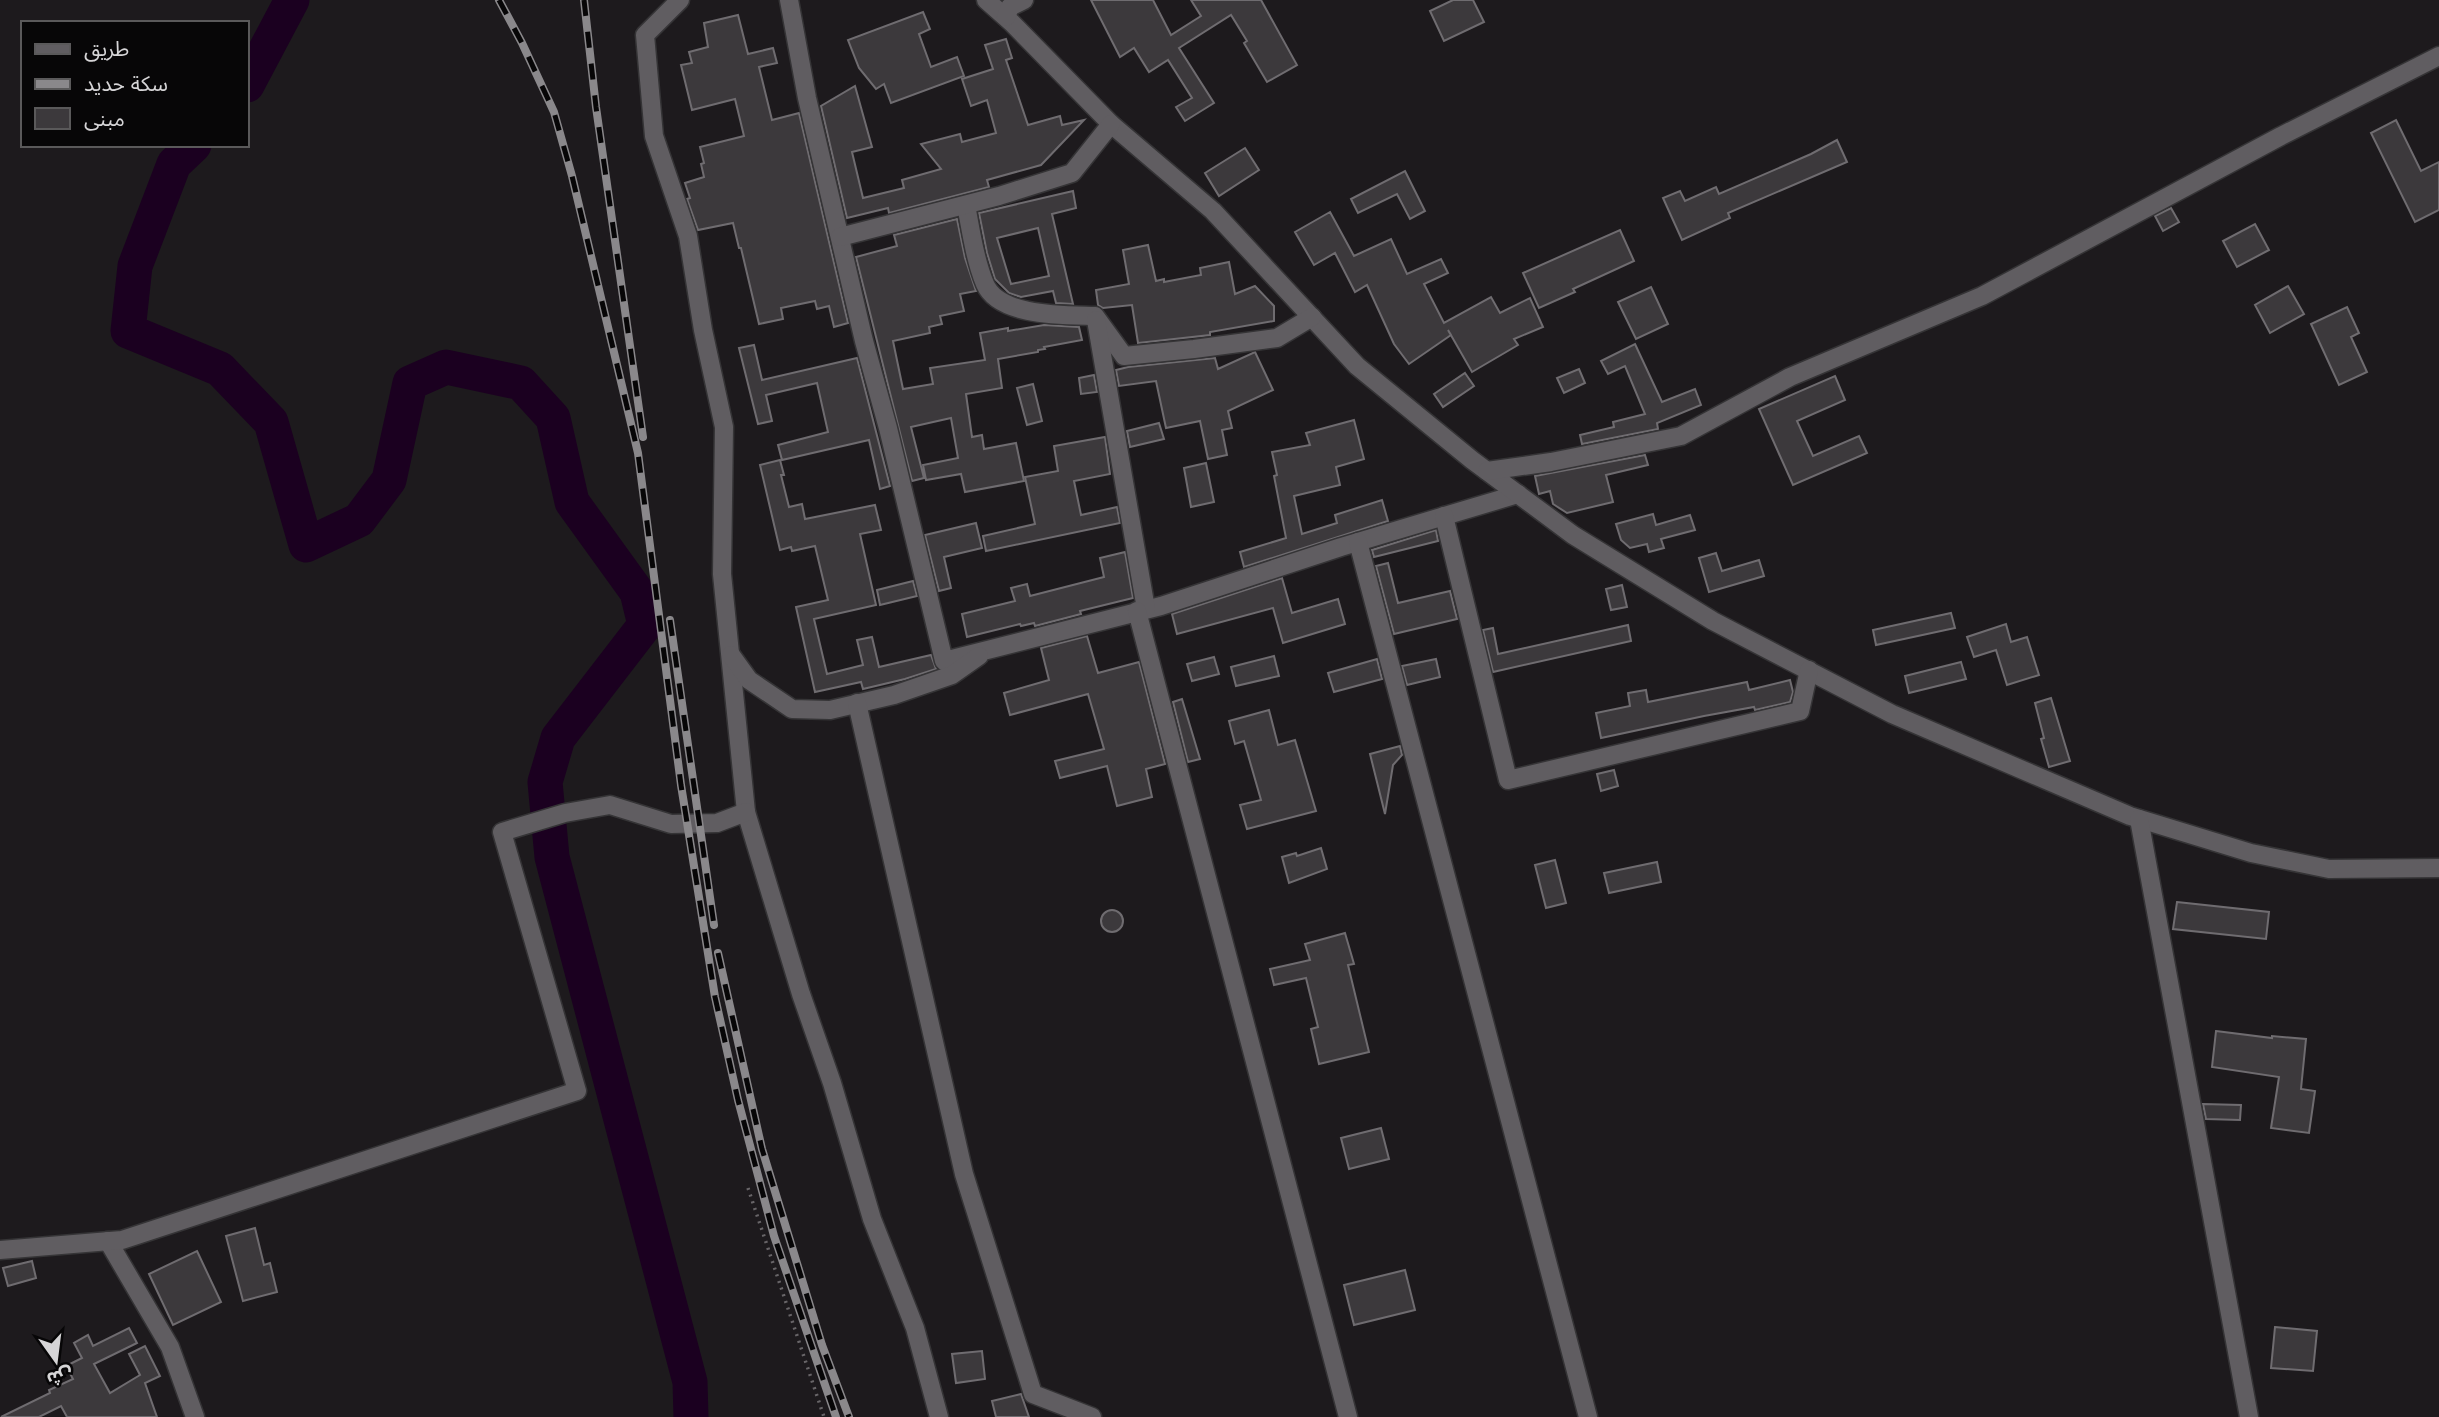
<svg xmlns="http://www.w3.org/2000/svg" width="2439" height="1417" font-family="Quicksand,'Noto Sans Arabic',sans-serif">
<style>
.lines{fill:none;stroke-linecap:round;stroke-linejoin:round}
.river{stroke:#1b0020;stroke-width:35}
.building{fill:#3c393c;stroke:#6f6c70;stroke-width:2;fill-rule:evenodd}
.minor-casing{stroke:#353436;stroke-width:21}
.path{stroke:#686568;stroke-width:3.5;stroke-dasharray:2 5;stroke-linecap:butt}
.minor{stroke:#605d61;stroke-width:18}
.rail-casing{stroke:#8a888b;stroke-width:8}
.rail{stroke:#070607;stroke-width:5;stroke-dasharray:16;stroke-linecap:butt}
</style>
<rect width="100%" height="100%" fill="#1d1a1d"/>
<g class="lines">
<g class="river">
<polyline points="247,85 292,0"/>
<polyline points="194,145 174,164 135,266 128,331 220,369 271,422 306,545 359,520 389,480 410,383 446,367 521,383 553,418 572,502 637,592 645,625 558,738 545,782 552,857 690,1382 691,1417"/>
</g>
</g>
<g class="building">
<polygon points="1091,0 1153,0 1171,35 1201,16 1191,0 1261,0 1297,65 1267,82 1244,43 1247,41 1231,15 1179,48 1214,103 1185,121 1176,107 1192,98 1168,60 1149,72 1134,48 1120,57"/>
<polygon points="1453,0 1473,0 1484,22 1444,41 1430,11"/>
<polygon points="923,12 930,29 919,34 931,67 957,57 964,76 891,103 884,84 876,89 859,68 848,40"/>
<polygon points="738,15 748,54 773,48 777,63 759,67 772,120 799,113 848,323 834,327 829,306 817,309 815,301 781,308 783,319 759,324 741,248 739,248 733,223 698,230 687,199 690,198 685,183 704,177 701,164 704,163 700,147 744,136 735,99 692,110 681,65 692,63 689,52 708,47 704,23"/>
<polygon points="1006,39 1012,58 1006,60 1028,125 1060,116 1062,125 1084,120 1041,165 987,180 989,187 889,213 888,208 847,218 821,106 855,86 872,147 852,152 863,198 904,188 902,180 941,169 921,144 960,134 962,142 996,133 987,100 971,106 962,79 993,69 985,45"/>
<polygon points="2396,120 2421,171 2439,162 2439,210 2415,222 2371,133"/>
<polygon points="1837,140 1847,162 1728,213 1730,218 1682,240 1663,198 1680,191 1685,201 1716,187 1719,194 1811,154"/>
<polygon points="1245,148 1259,170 1219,196 1205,173"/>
<polygon points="1405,171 1425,211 1410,219 1397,194 1358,213 1351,199"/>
<path d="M1073 191 1076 208 1052 214 1073 304 1056 303 1053 291 1021 297 1009 293 995 279 987 253 979 213ZM1038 228 1049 276 1011 284 997 238Z"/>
<polygon points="2171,208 2179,222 2163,231 2155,216"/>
<polygon points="1330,212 1354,256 1391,239 1407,274 1441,259 1448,273 1424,284 1444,323 1491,297 1500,313 1530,298 1543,327 1514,339 1518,345 1472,372 1448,330 1451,335 1409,364 1394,344 1367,285 1355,292 1335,253 1314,265 1295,232"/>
<polygon points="957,219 965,258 976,291 960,294 964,311 940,316 942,324 929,327 930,333 893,341 903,389 933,384 930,368 985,360 980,333 1008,328 1008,331 1044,325 1079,327 1082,340 1044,347 1045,349 1038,350 1038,352 998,359 1002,388 966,394 972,437 982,435 984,449 1016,443 1024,481 965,492 961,474 926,480 923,465 958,458 951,418 911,427 924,478 912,481 856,257 897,246 894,235"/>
<polygon points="2255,224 2269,250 2237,267 2223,241"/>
<polygon points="1620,230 1634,261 1573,289 1575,292 1539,308 1523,273"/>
<polygon points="1148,245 1156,281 1164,279 1164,282 1201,275 1200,268 1229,262 1235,294 1255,286 1274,306 1274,321 1210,332 1210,335 1138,343 1132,305 1103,308 1098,305 1096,290 1129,284 1123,250"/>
<polygon points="2288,286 2304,314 2270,333 2255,305"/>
<polygon points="1651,287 1668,324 1636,339 1618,302"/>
<polygon points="2347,307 2359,333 2351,337 2367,372 2339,385 2311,324"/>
<polygon points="1635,344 1662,402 1695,389 1701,405 1657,423 1658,429 1582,444 1580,435 1614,427 1613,422 1645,414 1625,366 1608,374 1601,361"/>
<polygon points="754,345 762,380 857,358 890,486 880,489 869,440 782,460 778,445 828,432 817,383 766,395 772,421 758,424 739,348"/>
<polygon points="1255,352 1273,390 1228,411 1232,428 1222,430 1227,455 1208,459 1200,421 1166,428 1156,381 1119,386 1116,370 1128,367 1215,358 1218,369"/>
<polygon points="1579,369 1585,383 1564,393 1557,378"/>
<polygon points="1465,373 1474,386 1443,407 1434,394"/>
<polygon points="1094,375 1097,392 1081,394 1079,378"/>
<polygon points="1835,376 1845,400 1797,421 1813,456 1859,436 1867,453 1793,485 1759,409"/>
<polygon points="1033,384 1042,421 1027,425 1017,388"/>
<polygon points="1354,420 1364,459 1336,467 1340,485 1294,496 1302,534 1337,523 1335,515 1382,500 1388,521 1244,567 1240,552 1286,538 1274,476 1277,475 1272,452 1310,445 1306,433"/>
<polygon points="1159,423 1164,439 1130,447 1127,431"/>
<polygon points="1105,437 1110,474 1074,481 1081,515 1117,507 1120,523 986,551 983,536 1035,524 1025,477 1058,471 1054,446"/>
<polygon points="1645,455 1648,465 1606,475 1613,502 1567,513 1553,504 1550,491 1539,494 1535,476"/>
<polygon points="780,460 784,475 781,475 789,507 802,504 805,519 875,505 881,530 860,534 876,605 814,619 827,674 863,665 857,640 872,637 879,667 931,655 936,669 905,679 863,689 861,682 815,692 796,607 828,600 815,546 792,551 791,547 780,550 760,465"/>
<polygon points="1206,463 1214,502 1191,507 1184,468"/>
<polygon points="1653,514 1656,525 1690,515 1695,530 1661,539 1664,548 1649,552 1647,544 1630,548 1621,540 1616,524"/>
<polygon points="976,523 982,548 944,557 951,588 939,591 925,535"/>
<polygon points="1436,530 1438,541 1374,557 1372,550"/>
<polygon points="1125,552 1133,598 1080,611 1081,614 1035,626 1034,623 1021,626 1020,624 967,637 962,614 1015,601 1011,588 1027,584 1030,596 1104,577 1100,558"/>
<polygon points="1716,553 1722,571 1759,560 1764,576 1709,592 1699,558"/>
<polygon points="1388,563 1398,603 1450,591 1457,619 1394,634 1376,566"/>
<polygon points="1282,578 1292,613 1338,599 1345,624 1283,643 1273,608 1177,634 1172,614"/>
<polygon points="913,581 917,596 880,605 877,590"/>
<polygon points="1622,585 1627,607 1611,610 1606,589"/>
<polygon points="1951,613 1955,628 1876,645 1873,630"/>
<polygon points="2006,624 2011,642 2027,637 2039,675 2007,685 1996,650 1974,657 1967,637"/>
<polygon points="1628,625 1631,641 1493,672 1483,630 1493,628 1498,654"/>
<polygon points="1087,636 1098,673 1139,662 1165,764 1146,769 1152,797 1117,806 1107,766 1060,778 1055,761 1104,749 1088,694 1010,715 1004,693 1049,680 1041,648"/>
<polygon points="1274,656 1279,676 1236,686 1231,667"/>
<polygon points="1214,657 1219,674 1192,681 1187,664"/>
<polygon points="1377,659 1382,679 1334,692 1328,673"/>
<polygon points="1436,659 1440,677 1407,685 1402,666"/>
<polygon points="1961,662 1966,679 1909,693 1905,676"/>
<polygon points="1790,680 1793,692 1790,702 1755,710 1754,707 1704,716 1601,738 1596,713 1630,706 1628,693 1646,690 1648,702 1747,682 1749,690"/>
<polygon points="2051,698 2070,761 2049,767 2041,739 2044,738 2035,703"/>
<polygon points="1182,699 1200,759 1188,762 1173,702"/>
<polygon points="1269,710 1278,745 1295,740 1316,811 1247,829 1240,805 1261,800 1244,741 1235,744 1229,721"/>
<polygon points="1400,746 1402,755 1393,765 1385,814 1370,754"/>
<polygon points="1614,770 1618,786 1601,791 1597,774"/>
<polygon points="1321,848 1327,869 1289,883 1282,857 1296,853 1297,856"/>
<polygon points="1555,860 1566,903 1546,908 1535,865"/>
<polygon points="1657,862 1661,882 1609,893 1604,873"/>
<polygon points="2177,902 2269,912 2266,939 2173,929"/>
<circle cx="1112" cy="921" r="11"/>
<polygon points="1345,933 1354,964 1348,965 1369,1052 1319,1064 1311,1029 1318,1027 1306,978 1274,985 1270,969 1310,960 1305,944"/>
<polygon points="2216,1031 2272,1038 2272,1036 2306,1039 2301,1089 2315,1091 2309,1133 2271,1128 2279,1077 2212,1067"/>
<polygon points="2203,1104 2241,1105 2240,1120 2206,1119"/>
<polygon points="1381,1128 1389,1159 1349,1169 1341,1138"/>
<polygon points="255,1228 264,1265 270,1263 277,1292 243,1301 226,1236"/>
<polygon points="197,1251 221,1302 173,1325 149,1274"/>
<polygon points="32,1261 36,1278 8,1286 3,1268"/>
<polygon points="1405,1270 1415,1310 1354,1325 1344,1285"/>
<polygon points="2275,1327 2317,1331 2313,1371 2271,1368"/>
<polygon points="129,1328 137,1343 94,1364 110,1393 140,1375 129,1354 145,1346 160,1376 145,1383 157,1417 67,1417 61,1406 39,1417 1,1417 50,1393 49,1390 73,1379 66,1366 82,1358 74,1343 88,1335 93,1346"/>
<polygon points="982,1351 985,1379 956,1383 952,1354"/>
<polygon points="1021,1394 1029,1417 996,1417 992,1401"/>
</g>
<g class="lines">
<defs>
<g id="minor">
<polyline points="680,0 645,35 654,136 688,236 703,330 724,427 722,574 746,812 801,994 832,1083 872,1219 915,1328 939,1417"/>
<polyline points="789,0 807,98 864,341 888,428 944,661 1161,606 1341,547 1518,494"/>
<polyline points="986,0 1012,23 1111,124 1213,211 1357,366 1472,460 1573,535 1713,621 1892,714 2130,816 2251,853 2329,869 2439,868"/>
<polyline points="1006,17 1010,7 1024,0"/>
<path d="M966 205C971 231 975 260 985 284 999 317 1065 315 1095 316L1124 356 1194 349 1277 338 1312 317"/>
<polyline points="840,237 999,196 1072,173 1111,124"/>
<polyline points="1096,320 1146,609"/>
<polyline points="1487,471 1551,462 1681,436 1790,377 1982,296 2281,136 2439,56"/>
<polyline points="1444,516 1508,780 1800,711 1809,670"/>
<polyline points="1358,542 1588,1417"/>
<polyline points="1137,611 1348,1417"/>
<polyline points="731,655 749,680 792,709 830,710 894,695 952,675 979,656"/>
<polyline points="857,703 964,1174 1033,1394 1092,1417"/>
<polyline points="2139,819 2249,1417"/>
<polyline points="108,1241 170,1347 195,1417"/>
<polyline points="0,1250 122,1240 577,1091 502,832 565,813 610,805 671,824 717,823 746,812"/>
</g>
</defs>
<use href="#minor" class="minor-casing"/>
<polyline class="path" points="748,1188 824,1417"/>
<use href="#minor" class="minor"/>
<defs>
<g id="rail">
<polyline points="499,0 522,43 554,112 572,176 638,453 681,785 715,997 738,1100 774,1236 836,1417"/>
<polyline points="584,0 596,107 643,437"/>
<polyline points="670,620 714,925"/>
<polyline points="718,953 762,1149 822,1345 849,1417"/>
</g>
</defs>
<use href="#rail" class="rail-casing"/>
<use href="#rail" class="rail"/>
</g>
<rect x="21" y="21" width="228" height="126" fill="#070607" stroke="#5a595a" stroke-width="2"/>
<rect x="35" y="44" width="35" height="10" fill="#605d61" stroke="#5a595a" stroke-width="2"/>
<text x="84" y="56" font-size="21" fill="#d6d5d7">طريق</text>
<rect x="35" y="79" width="35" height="10" fill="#8a888b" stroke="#5a595a" stroke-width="2"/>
<text x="84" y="91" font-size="21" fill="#d6d5d7">سكة حديد</text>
<rect x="35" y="108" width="35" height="21" fill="#3c393c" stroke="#5a595a" stroke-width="2"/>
<text x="84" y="126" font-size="21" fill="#d6d5d7">مبنى</text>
<g transform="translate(56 1361) rotate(166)" stroke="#070607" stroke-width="5" paint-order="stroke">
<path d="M0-5L12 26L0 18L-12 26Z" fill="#d6d5d7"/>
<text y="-10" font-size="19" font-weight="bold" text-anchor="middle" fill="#d6d5d7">ش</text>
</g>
</svg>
